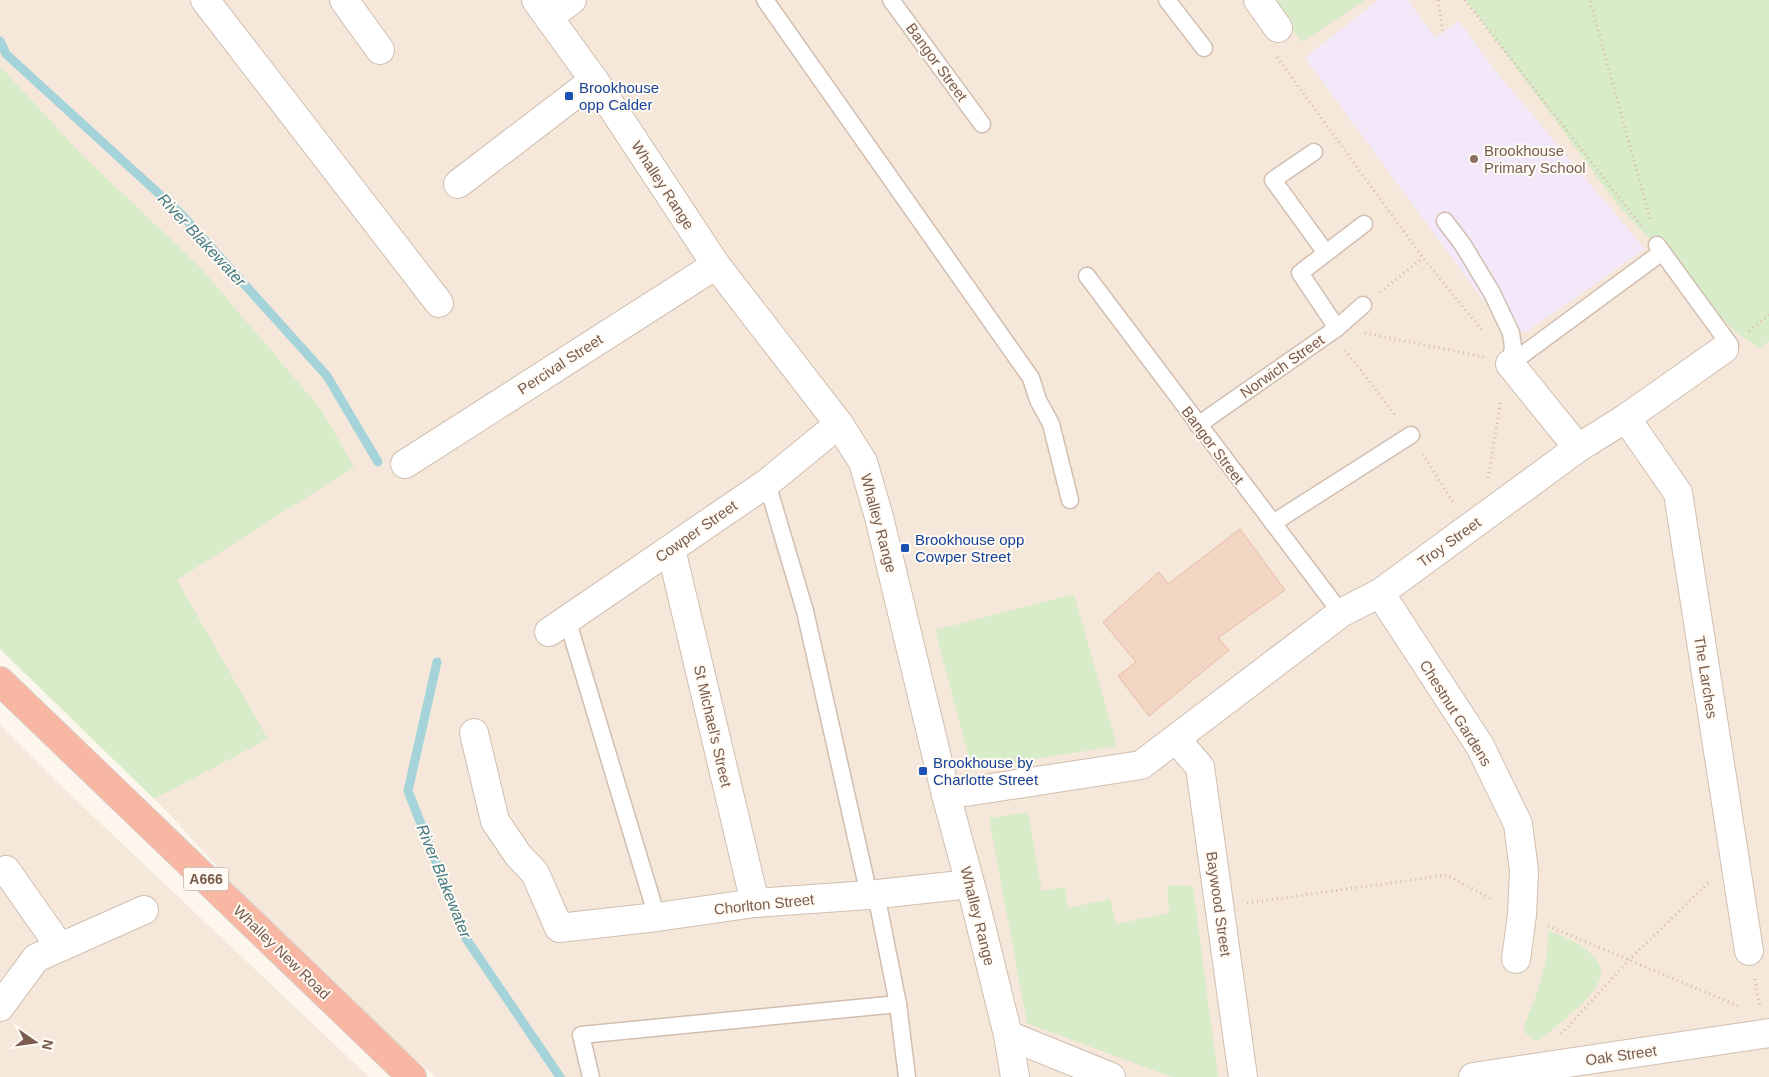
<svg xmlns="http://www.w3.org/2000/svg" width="1769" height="1077" font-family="Arial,sans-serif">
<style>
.residential{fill:#f5e8da}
.education{fill:#f3e8fa}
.green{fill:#d8ecc9}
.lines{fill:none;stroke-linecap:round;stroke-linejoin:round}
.stream{stroke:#a5d3da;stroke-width:9}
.building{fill:#f3d5c3;stroke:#e6bba3}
.lane-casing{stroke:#d1beb0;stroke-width:19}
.street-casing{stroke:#d1beb0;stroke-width:30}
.highway-casing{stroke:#dad1cd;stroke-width:30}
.path{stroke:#d9b8a5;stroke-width:3;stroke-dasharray:1 4;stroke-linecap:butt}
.lane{stroke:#fff;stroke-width:16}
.street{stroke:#fff;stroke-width:28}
.highway{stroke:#f7b7a3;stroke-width:28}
.transit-dot{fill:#1a4fb4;stroke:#fffaf3;stroke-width:2}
.education-dot{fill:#8d6e63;stroke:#fffaf3;stroke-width:2}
.labels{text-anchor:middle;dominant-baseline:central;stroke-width:4;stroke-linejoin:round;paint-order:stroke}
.shield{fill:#fffaf3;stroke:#a28b7f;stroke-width:1}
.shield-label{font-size:14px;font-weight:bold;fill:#7a5c4d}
.street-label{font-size:15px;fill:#7a5c4d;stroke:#fffaf3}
.transit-label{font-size:15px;fill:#164399;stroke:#fffaf3;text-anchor:start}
.education-label{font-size:15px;fill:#785e54;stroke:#fffaf3;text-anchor:start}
.water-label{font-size:16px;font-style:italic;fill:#437c86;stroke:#fffaf3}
</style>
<rect width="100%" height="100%" fill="#fdf6ec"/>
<g class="residential">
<polygon points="0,0 1769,0 1769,1077 436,1077 293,951 173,818 0,640"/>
<polygon points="0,725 58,783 369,1077 0,1077"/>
</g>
<polygon class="education" points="1378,0 1408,0 1435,38 1459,21 1493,68 1645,249 1526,332 1503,327 1305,58"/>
<g class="green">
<polygon points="1272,0 1365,0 1302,42"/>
<polygon points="1466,0 1769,0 1769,341 1759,348 1734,331 1618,205"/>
<polygon points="0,66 81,154 200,267 321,409 354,467 177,580 268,739 154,799 0,649"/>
<polygon points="1074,594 1117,746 972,769 935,630"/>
<polygon points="1028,812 1042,891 1065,887 1068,908 1110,899 1116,924 1169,913 1167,885 1193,886 1218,1077 1172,1077 1027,1023 989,818"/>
<path d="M1548 930C1559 935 1573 940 1583 947 1590 952 1600 962 1601 971 1604 991 1559 1023 1545 1036L1539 1040 1532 1039 1525 1032 1524 1026 1538 990 1547 958Z"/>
</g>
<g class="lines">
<g class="stream">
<polyline points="0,41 6,54 181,214 327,376 378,462"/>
<polyline points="437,662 408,791 467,940 560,1077"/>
</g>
</g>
<polygon class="building" points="1240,529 1285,590 1218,638 1229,650 1149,716 1118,676 1136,662 1103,622 1159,572 1168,584"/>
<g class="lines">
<defs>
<g id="lane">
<polyline points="765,0 1031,378 1038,400 1051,424 1070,500"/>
<polyline points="891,0 982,124"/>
<polyline points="1167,0 1204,48"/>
<polyline points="1314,152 1273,180 1326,253"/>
<polyline points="1445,221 1463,245 1492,293 1511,333 1513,347 1510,364"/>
<polyline points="1657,245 1730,345"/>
<polyline points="1087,276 1341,613"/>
<polyline points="1337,328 1300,273 1364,224"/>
<polyline points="1510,364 1662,252"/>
<polyline points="1198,425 1337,328 1363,305"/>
<polyline points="767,483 805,611 869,895"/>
<polyline points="1273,523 1411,435"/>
<polyline points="567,619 657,917"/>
<polyline points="876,894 898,1004 907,1077"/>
<polyline points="591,1077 581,1035 898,1004"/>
</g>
<g id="street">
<polyline points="205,0 439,303"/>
<polyline points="344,0 380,50"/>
<polyline points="536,0 594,80 716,265 839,424 863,462 879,517 946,795 974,898 1008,1035 1015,1077"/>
<polyline points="1258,0 1278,28"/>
<polyline points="549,17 572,0"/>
<polyline points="458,184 594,80"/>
<polyline points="1510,364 1578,448"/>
<polyline points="1626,418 1678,493 1749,951"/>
<polyline points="405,464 716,265"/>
<polyline points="671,549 755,903"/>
<polyline points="1380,593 1480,746 1518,824 1524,871 1522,915 1516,959"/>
<polyline points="549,632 767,483 839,424"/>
<polyline points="474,733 495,821 518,855 535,873 559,928 657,917 755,903 869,895 970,884"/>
<polyline points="1176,739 1200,767 1243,1077"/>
<polyline points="946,795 1141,765 1341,613 1380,593 1578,448 1626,418 1724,349"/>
<polyline points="6,870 60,947"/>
<polyline points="0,1007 36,958 144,910"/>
<polyline points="1008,1035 1111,1077"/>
<polyline points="1473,1077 1769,1033"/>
</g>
<polyline id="highway" points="0,681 412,1077"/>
</defs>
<use href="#lane" class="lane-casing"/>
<use href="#street" class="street-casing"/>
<use href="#highway" class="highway-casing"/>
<g class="path">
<polyline points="1438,0 1443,33"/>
<polyline points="1465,0 1642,227"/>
<polyline points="1590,1 1651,222"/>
<polyline points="1277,57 1423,258 1482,330"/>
<polyline points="1380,292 1423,258"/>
<polyline points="1749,331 1769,315"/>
<polyline points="1365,333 1484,357"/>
<polyline points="1345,350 1396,416"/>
<polyline points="1423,454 1454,504"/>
<polyline points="1488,478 1501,400"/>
<polyline points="1247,903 1447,875 1493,900"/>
<polyline points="1548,926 1741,1007"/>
<polyline points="1755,979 1760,1007"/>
<polyline points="1561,1034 1629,960 1709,882"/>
</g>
<use href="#lane" class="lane"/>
<use href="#street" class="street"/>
<use href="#highway" class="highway"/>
</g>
<g class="transit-dot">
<rect x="564" y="91" width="10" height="10" rx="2.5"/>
<rect x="900" y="543" width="10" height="10" rx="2.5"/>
<rect x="918" y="766" width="10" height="10" rx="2.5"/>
</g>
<circle class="education-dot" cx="1474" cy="159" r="5"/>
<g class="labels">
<rect class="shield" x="183.5" y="867.5" width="45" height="23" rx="4"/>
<g class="shield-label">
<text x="206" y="879">A666</text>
</g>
<g class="street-label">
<text transform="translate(937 62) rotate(54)">Bangor Street</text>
<text transform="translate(663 185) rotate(57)">Whalley Range</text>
<text transform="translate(560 364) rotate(-33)">Percival Street</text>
<text transform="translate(1282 366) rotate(-35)">Norwich Street</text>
<text transform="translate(1213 445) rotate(53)">Bangor Street</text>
<text transform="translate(879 523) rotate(75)">Whalley Range</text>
<text transform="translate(696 531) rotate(-35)">Cowper Street</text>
<text transform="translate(1449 542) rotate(-36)">Troy Street</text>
<text transform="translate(1706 677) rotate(81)">The Larches</text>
<text transform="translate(1456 713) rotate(58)">Chestnut Gardens</text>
<text transform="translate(713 726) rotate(77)">St Michael's Street</text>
<text transform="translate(764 904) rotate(-6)">Chorlton Street</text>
<text transform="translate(1219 904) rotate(82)">Baywood Street</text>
<text transform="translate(978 916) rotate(76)">Whalley Range</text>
<text transform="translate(282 952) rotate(44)">Whalley New Road</text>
<text transform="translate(1621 1055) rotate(-8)">Oak Street</text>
</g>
<g class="transit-label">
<text x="579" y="87">Brookhouse<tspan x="579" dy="17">opp Calder</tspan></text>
<text x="915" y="539">Brookhouse opp<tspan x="915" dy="17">Cowper Street</tspan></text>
<text x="933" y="762">Brookhouse by<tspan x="933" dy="17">Charlotte Street</tspan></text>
</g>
<g class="education-label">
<text x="1484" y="150">Brookhouse<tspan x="1484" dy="17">Primary School</tspan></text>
</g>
<g class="water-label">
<text transform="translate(202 240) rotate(47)">River Blakewater</text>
<text transform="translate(444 881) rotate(68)">River Blakewater</text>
</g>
</g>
<g transform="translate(35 1042) rotate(103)" stroke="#fffaf3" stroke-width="4" paint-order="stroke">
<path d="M0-4L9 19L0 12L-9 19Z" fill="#7a5c4d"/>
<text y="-8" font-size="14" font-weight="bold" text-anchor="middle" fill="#7a5c4d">N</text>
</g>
</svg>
